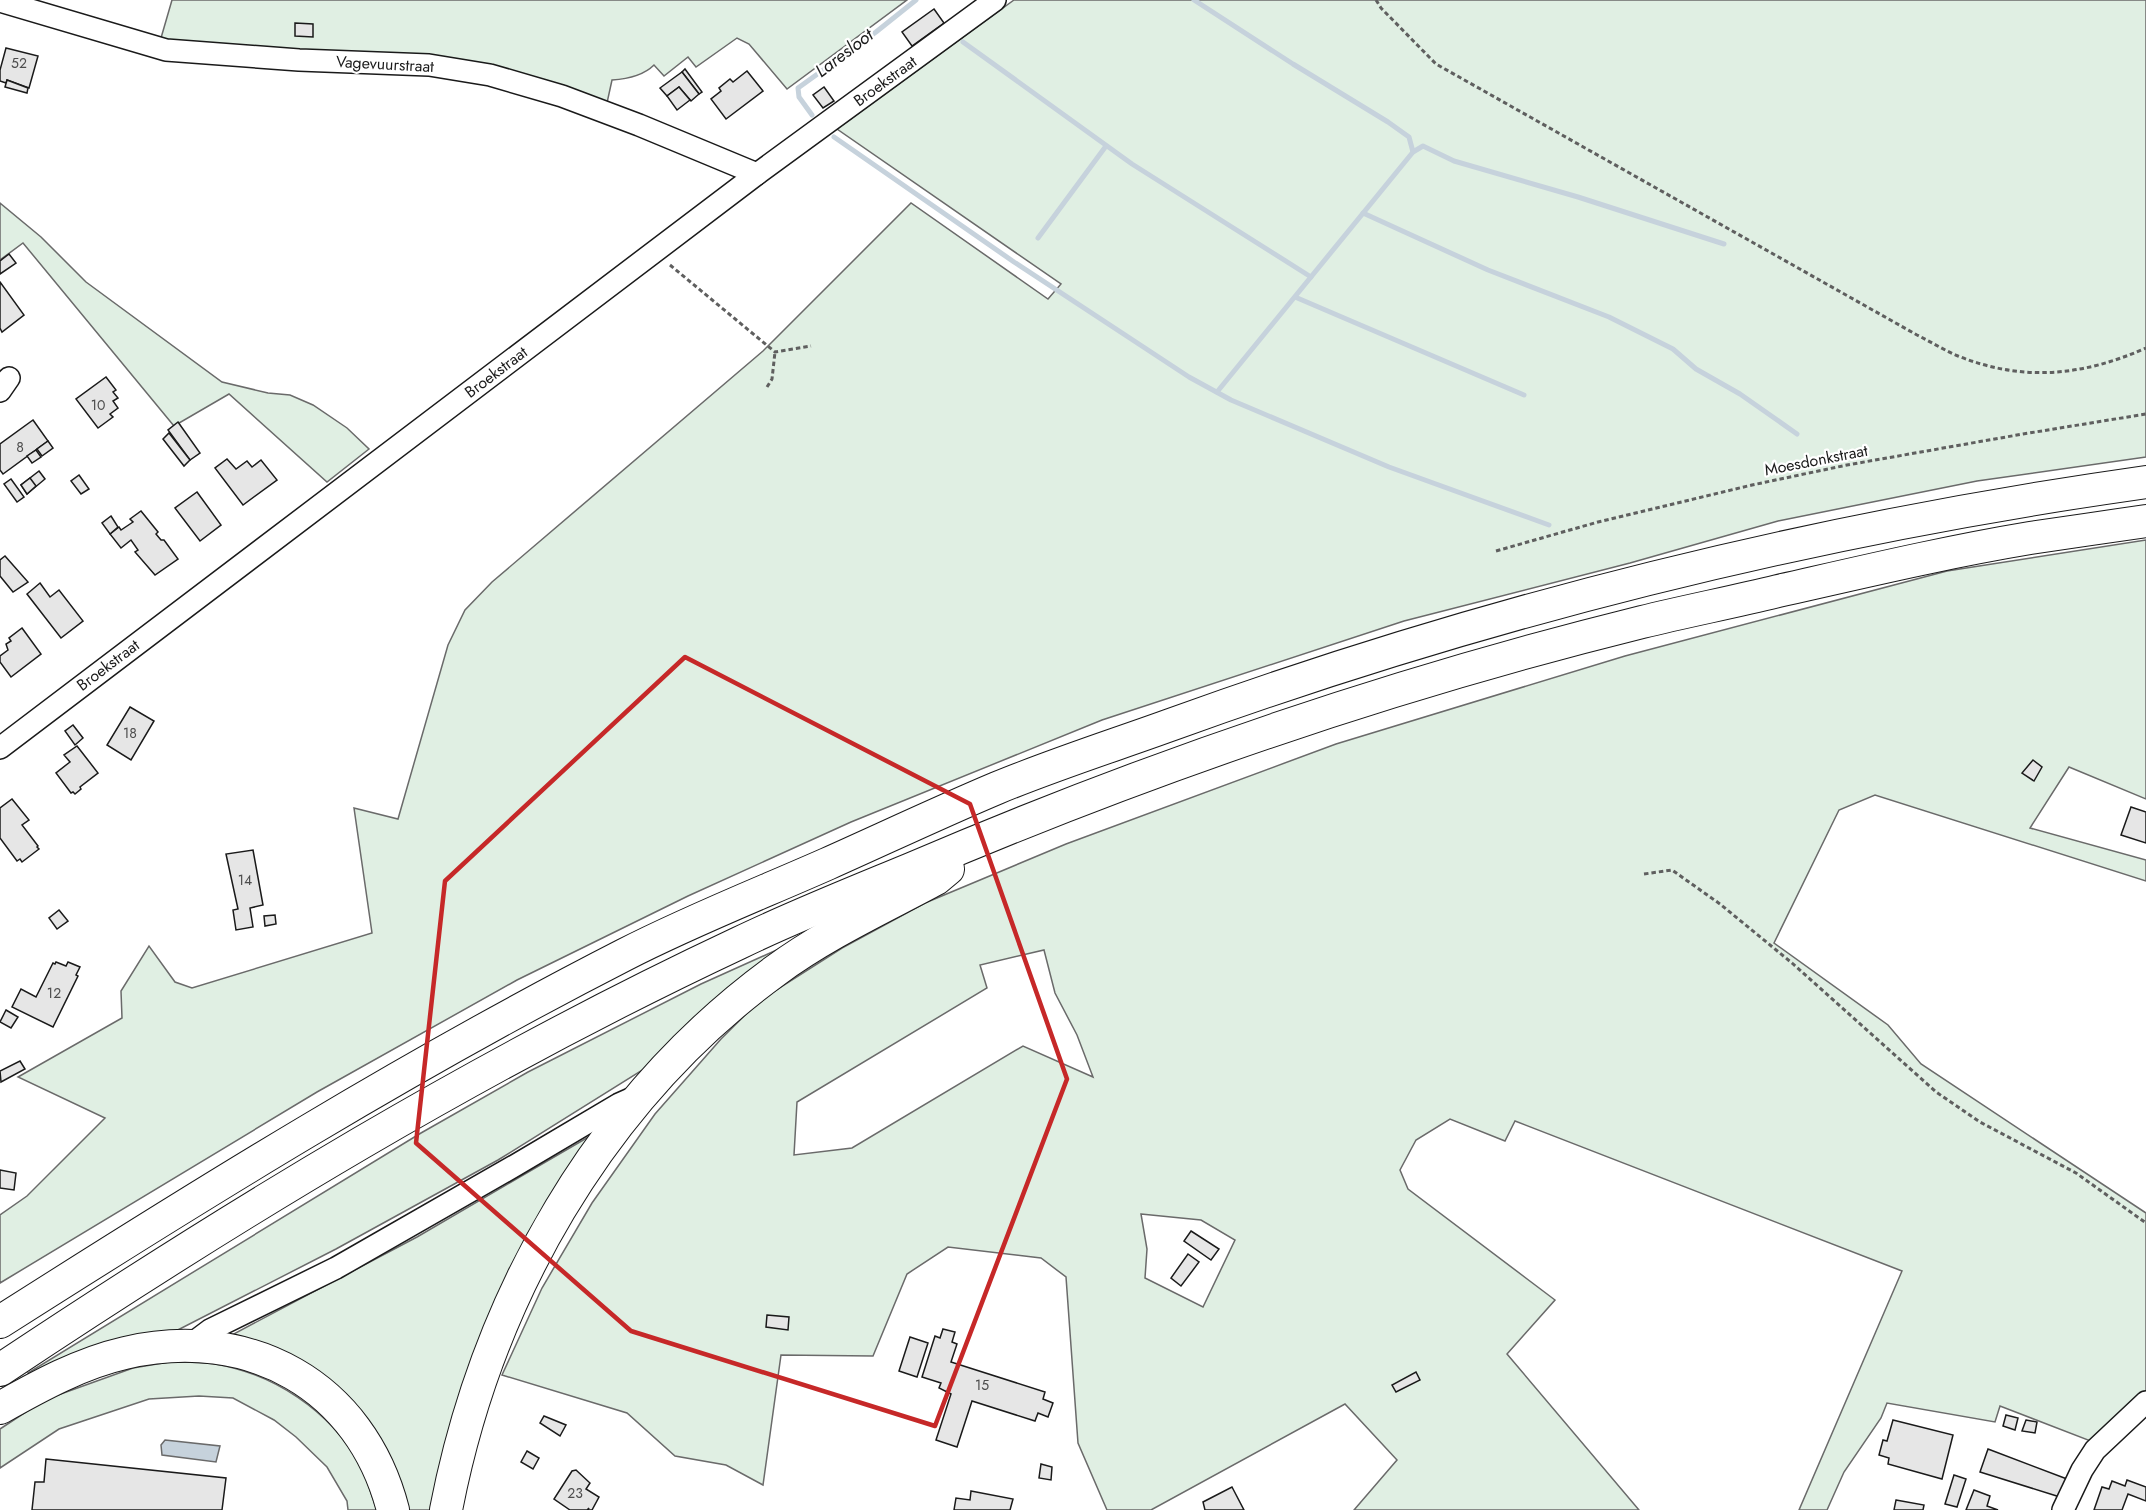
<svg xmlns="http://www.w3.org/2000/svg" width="2146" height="1510" font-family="Jost,sans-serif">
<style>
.green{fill:#e0efe3;stroke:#6a6a6a;stroke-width:1.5;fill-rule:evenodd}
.water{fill:#c6d2dc;stroke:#6a6a6a;stroke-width:1.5}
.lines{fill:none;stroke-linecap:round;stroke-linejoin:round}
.stream{stroke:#c6d2dc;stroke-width:5}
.building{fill:#e6e6e6;stroke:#1a1a1a;stroke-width:1.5}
.minor-casing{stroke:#1a1a1a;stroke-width:24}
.highway-casing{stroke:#1a1a1a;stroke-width:34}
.path{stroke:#5f5f5f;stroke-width:3;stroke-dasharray:4.5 3;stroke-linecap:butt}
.minor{stroke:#fff;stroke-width:21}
.highway{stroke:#fff;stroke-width:32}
.marked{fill:none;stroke:#c62828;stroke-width:4.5;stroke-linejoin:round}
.labels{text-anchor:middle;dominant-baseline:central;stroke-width:4.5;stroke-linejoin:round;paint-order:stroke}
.number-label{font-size:14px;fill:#4d4d4d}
.street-label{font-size:16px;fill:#1a1a1a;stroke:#fff}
.water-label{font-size:18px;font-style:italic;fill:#1a1a1a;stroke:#fff}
</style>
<rect width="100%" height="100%" fill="#fff"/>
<g class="green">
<path d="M172 0H907L787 89 749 44 737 38 696 67 688 57 664 76 654 65C643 76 627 79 612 80L607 103 288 51 180 42 161 38Z"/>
<polygon points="1014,0 2146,0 2146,457 1977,481 1778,521 1630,563 1404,621 1102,720 851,822 688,896 517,980 317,1092 0,1283 0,1215 27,1196 105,1118 18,1077 122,1018 121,991 149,946 175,982 192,988 372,933 354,808 398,819 448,645 465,610 492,582 763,351 911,203 1048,299 1061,284 837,129"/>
<polygon points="0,203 41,237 86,282 222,382 268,393 290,395 313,405 347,428 369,449 327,482 229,394 174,426 23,243 0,260"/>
<path d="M2146 540V799L2069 767 2030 828 2146 860V881L1875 795 1839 810 1774 943 1888 1025 1921 1064 2146 1213V1391L2093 1442 2000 1406 1995 1422 1887 1403 1881 1418 1844 1472 1827 1510H1799L1902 1271 1515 1121 1505 1141 1450 1119 1416 1140 1400 1170 1408 1189 1555 1300 1507 1354 1639 1510H1354L1397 1460 1345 1404 1151 1510H1107L1078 1443 1066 1277 1041 1258 948 1247 907 1274 873 1356 781 1355 763 1485 726 1465 675 1456 627 1413 502 1375 542 1288 592 1203 655 1114 721 1039 759 1001 842 948 925 903 1066 844 1336 744 1625 656 1947 571ZM1044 950 1055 993 1077 1035 1093 1077 1023 1046 852 1148 794 1155 797 1102 987 988 980 965ZM1141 1214 1201 1220 1235 1240 1203 1307 1145 1278 1147 1249Z"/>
<polygon points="790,944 657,1061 498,1160 336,1249 170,1334 32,1379 28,1373 421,1133 528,1072 701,984"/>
<polygon points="597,1132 436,1510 404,1510 392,1463 228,1337 417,1237"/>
<path d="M169 1362C184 1362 200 1362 215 1364 274 1374 329 1410 359 1463 367 1477 371 1495 377 1510H348L347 1501 327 1467 296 1437 274 1420 233 1398 199 1396 149 1399 59 1429 0 1468V1429L44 1400 133 1368Z"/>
</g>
<polygon class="water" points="165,1440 220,1446 216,1462 162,1455 161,1445"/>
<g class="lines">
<g class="stream">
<polyline points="1194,0 1293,64 1388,122 1409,137 1413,152"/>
<polyline points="963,42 1132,164 1311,277"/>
<polyline points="812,115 799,97 798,88 876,32 916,0"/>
<polyline points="834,137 1014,262 1189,377 1231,400 1389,467 1549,525"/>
<polyline points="1363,213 1488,270 1609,317 1673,349 1696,369 1740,394 1797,434"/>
<polyline points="1038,238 1106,146"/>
<polyline points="1295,297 1524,395"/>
<polyline points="1217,392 1413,152 1423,146 1454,161 1578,197 1724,244"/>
</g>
</g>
<g class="building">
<polygon points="934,9 944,23 912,46 902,32"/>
<polygon points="295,23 313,24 313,37 295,36"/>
<polygon points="6,48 38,56 29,88 7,80 6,83 0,81 0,70"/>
<polygon points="685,69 702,92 699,94 682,72"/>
<polygon points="747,71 763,91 726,119 711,99 721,91 719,88 730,79 733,82"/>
<polygon points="682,72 699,94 691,101 679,87 667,96 660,88"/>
<polygon points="7,80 28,88 27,93 5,87"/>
<polygon points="679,87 690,100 677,110 667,96"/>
<polygon points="824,87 834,101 823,108 813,95"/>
<polygon points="9,254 16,263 0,274 0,261"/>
<polygon points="0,282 24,315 2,332 0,328"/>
<polygon points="106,377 116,390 113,392 118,398 113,401 118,408 110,414 113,417 98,428 76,399"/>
<polygon points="33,420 48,441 3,474 0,470 0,444"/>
<polygon points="178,422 200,453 190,460 168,430"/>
<polygon points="169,433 190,460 184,466 163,439"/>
<polygon points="48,441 53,448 42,456 37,449"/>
<polygon points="36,450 41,457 32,463 27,456"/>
<polygon points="227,459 236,469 247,461 252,467 261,460 277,480 243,505 215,468"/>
<polygon points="39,471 45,479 27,494 21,485"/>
<polygon points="79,475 89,489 81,494 71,481"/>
<polygon points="30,478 36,486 27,494 21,485"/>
<polygon points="11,479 24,497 17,502 4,484"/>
<polygon points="197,492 221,525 200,541 175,508"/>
<polygon points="141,511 158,532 156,534 161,540 164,540 178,559 155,575 135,552 138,550 131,540 121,548 110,534 119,527 121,530 133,522 130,519"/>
<polygon points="111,516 118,527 110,534 102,523"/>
<polygon points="5,556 28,582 13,592 0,576 0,560"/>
<polygon points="40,583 50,597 59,590 83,621 61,638 27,594"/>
<polygon points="22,628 41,654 11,677 0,662 0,656 8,650 6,644 11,641 9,638"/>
<polygon points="130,707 154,721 131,760 107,745"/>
<polygon points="73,725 83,738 75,745 65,731"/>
<polygon points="77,746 98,773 80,787 81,789 75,794 73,792 71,793 56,773 70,762 64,755"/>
<polygon points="2033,760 2042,767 2034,781 2022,773"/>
<polygon points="12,799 29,820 22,825 38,846 37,847 39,849 22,862 20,859 17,861 0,838 0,808"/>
<polygon points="2131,807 2146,812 2146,843 2121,835"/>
<polygon points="253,850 263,905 250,908 253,927 236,930 233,910 238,909 226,854"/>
<polygon points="59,910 68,921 57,929 49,918"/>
<polygon points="275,915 276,924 265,926 264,916"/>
<polygon points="56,962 66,966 68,962 80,967 76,975 78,976 53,1027 12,1007 21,989 36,997 53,963 55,964"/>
<polygon points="6,1010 18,1017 11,1028 0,1022"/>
<polygon points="20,1061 25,1069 1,1082 0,1071"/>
<polygon points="0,1170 16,1173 14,1190 0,1188"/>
<polygon points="1191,1231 1219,1249 1211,1260 1184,1241"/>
<polygon points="1188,1254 1199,1262 1181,1286 1171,1278"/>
<polygon points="767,1315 789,1317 788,1330 766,1327"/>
<polygon points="943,1329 955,1332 952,1342 957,1344 951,1362 1045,1392 1043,1399 1053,1403 1048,1417 1038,1413 1035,1421 972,1401 957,1447 936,1440 951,1394 939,1388 941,1383 922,1377 935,1336 940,1338"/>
<polygon points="910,1337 928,1343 917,1377 899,1371"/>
<polygon points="1416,1372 1420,1380 1396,1392 1392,1385"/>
<polygon points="2006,1415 2018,1418 2015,1430 2003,1426"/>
<polygon points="544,1416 566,1425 560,1436 540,1423"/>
<polygon points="1893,1420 1953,1435 1942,1479 1888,1464 1889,1458 1879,1455 1883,1440 1887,1441"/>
<polygon points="2026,1420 2037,1422 2035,1433 2022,1431"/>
<polygon points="1988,1449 2067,1479 2060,1497 1980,1472"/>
<polygon points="527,1451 539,1458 533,1469 521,1462"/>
<polygon points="46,1459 226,1478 222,1510 32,1510 35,1482 44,1482"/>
<polygon points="1041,1464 1052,1467 1051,1480 1039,1478"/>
<polygon points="576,1470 590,1483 586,1489 599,1497 592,1510 588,1510 589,1508 587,1510 570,1510 554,1499 572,1471"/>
<polygon points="1954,1475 1966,1479 1957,1507 1945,1504"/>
<polygon points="2127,1480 2146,1487 2146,1501 2128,1494 2122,1510 2094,1510 2102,1487 2109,1489 2112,1481 2125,1486"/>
<polygon points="1232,1487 1244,1510 1205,1510 1203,1502"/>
<polygon points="1974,1490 1990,1496 1987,1506 1998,1510 1966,1510"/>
<polygon points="971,1491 1013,1499 1010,1510 954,1510 956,1498 970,1500"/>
<polygon points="1896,1500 1924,1505 1923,1510 1894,1510"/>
</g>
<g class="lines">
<defs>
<g id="minor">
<polyline points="0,1 166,50 299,60 429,65 490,75 562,96 639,125 757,174"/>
<polyline points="0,391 9,378"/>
<polyline points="0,748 757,174 995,0"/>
<polyline points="190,1345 210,1330 336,1268 516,1165 619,1104 637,1096"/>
<polyline points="2063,1510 2082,1470 2095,1450 2146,1402"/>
</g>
<g id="highway">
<path d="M0 1322C204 1192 409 1065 624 955 690 921 759 894 827 864 883 839 940 812 997 788 1055 764 1115 745 1173 724 1488 610 1814 529 2146 482"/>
<path d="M0 1370C237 1212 481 1064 739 943 795 916 853 893 911 869 1147 768 1392 684 1642 622 1687 611 1733 602 1778 591 1862 572 1946 552 2030 538 2069 532 2107 527 2146 521"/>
<path d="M0 1408C39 1386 81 1363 125 1353 249 1324 361 1385 393 1510"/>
<path d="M446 1510C487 1298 599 1100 775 971 825 934 882 908 936 879L948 869"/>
</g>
</defs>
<use href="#minor" class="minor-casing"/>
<use href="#highway" class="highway-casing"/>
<g class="path">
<path d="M1376 0 1381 8 1436 64 1917 335C1931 342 1944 350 1958 356 2023 382 2083 376 2146 348"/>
<polyline points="670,265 775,352 811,346"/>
<polyline points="767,387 772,379 775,352"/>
<polyline points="1496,551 1598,522 1752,485 1847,465 2023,434 2146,414"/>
<polyline points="1644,874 1672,870 1720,904 1792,963 1936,1092 1980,1122 2076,1173 2146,1223"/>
</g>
<use href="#minor" class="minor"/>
<use href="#highway" class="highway"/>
</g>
<path class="marked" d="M685 657 970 804 1067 1079 935 1426 631 1331 416 1143 445 881Z"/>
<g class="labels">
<g class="number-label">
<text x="19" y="63">52</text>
<text x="98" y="405">10</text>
<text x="20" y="447">8</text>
<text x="130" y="733">18</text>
<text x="245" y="880">14</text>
<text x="54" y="993">12</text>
<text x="982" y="1385">15</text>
<text x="575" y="1493">23</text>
</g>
<g class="street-label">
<text transform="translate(385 64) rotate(3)">Vagevuurstraat</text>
<text transform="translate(885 81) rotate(-36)">Broekstraat</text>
<text transform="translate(496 372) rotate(-37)">Broekstraat</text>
<text transform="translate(1816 460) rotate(-11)">Moesdonkstraat</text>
<text transform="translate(108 665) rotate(-37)">Broekstraat</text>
</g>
<g class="water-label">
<text transform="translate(844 53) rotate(-37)">Laresloot</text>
</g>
</g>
</svg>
